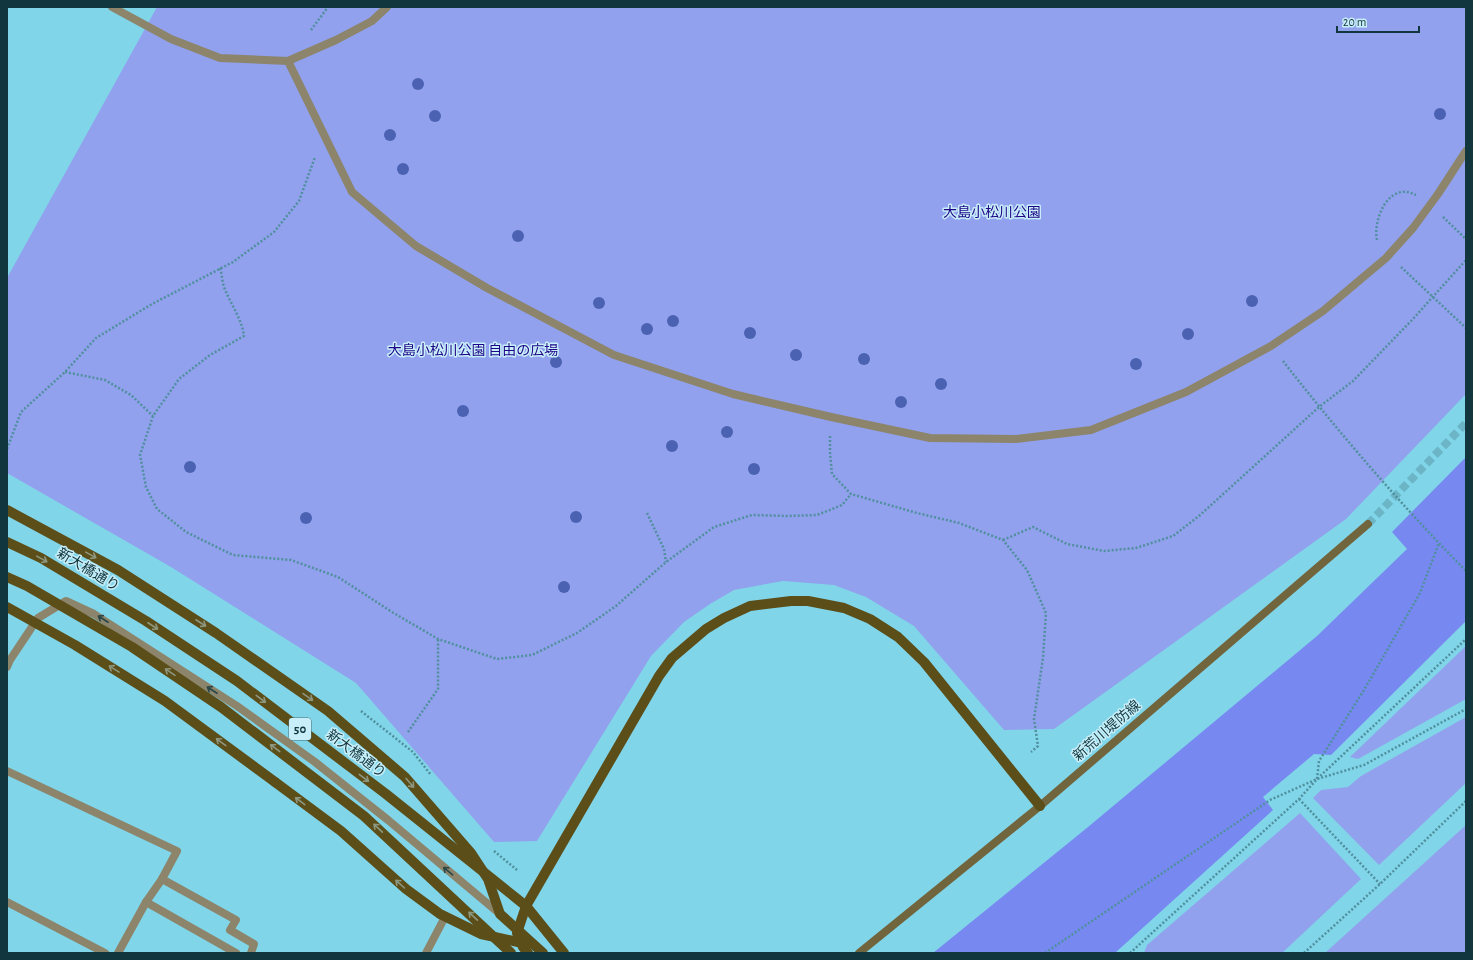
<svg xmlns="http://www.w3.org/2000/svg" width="1473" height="960" font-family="'Alegreya Sans','Noto Sans JP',sans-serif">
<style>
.green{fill:#91a1ed}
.forest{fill:#7789f0}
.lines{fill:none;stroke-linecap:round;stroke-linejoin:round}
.secondary-tunnel{stroke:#6bb5c7;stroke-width:8;stroke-dasharray:8 4;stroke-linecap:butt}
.path{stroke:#508f9d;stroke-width:2.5;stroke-dasharray:2 2;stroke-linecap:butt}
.lane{stroke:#8c856b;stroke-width:8}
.street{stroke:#8c856b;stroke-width:8}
.secondary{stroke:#70653d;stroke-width:8}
.primary{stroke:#5c4e19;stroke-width:10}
.primary-bridge{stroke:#5c4e19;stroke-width:10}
.tree{fill:#4b62b3}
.oneway{stroke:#8d967e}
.oneway2{stroke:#2a4647}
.labels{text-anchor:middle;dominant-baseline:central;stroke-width:3;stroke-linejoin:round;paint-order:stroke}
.shield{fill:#c8eff9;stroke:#496e76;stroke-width:1}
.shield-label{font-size:13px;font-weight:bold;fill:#12363e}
.park-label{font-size:14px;fill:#1e0486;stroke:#c8eff9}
.street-label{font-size:14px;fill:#12363e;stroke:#c8eff9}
</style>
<rect width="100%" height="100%" fill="#81d5e9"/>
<g class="green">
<polygon points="157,7 1466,7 1466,394 1346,519 1054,729 1004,730 914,626 866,597 834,585 783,581 734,590 710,604 684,622 651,656 537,841 494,842 356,683 171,567 7,473 7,278"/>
<polygon points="1466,646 1466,699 1358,759 1350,757"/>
<polygon points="1466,717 1466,783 1379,865 1313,798 1321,790 1348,787 1361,776"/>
<polygon points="1300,813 1361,879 1282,953 1144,953 1147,945"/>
<polygon points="1466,825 1466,953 1325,953"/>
</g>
<polygon class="forest" points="1466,457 1466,621 1331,755 1314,754 1263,797 1273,810 1115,953 933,953 1088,827 1317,636 1407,549 1392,532"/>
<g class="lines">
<polyline class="secondary-tunnel" points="1368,524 1466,423"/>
<g class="path">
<polyline points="311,30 328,7"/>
<polyline points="1443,217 1466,239"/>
<path d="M1377 240C1373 223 1385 189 1407 192 1410 192 1413 194 1416 195"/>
<polyline points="1401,267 1466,328"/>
<path d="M220 268C222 274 222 281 224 287 230 303 242 319 244 336L210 355 179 379 153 416 140 455 146 487 157 509 186 532 233 555 291 560 338 577 392 612 438 639 497 659 532 655 577 633 616 606 666 562 714 527 752 515 788 516 817 515 842 505 851 494"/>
<path d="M1283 361C1340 434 1401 505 1466 571"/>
<polyline points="65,372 105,380 131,395 153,416"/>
<polyline points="830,436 830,453 832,474 851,494 917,513 959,523 1003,540 1027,570 1046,613 1043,658 1034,719 1038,746 1031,752"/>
<polyline points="7,449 21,412 65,372 96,338 152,304 233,262 274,232 299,201 315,157"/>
<polyline points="647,513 664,549 666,562"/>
<polyline points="1003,540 1033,527 1067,544 1104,551 1136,548 1173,536 1199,516 1319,407 1353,381 1412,320 1466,260"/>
<polyline points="361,711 413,752 431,775"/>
<polyline points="408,732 438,689 438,639"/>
<polyline points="1317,779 1319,761 1364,690 1420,593 1439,543"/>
<polyline points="1299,799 1380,884"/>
<polyline points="494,851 517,870"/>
<polyline points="1045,953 1270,800 1317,779 1364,765 1466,709"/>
<polyline points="1130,953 1299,799 1317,779 1466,639"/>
<polyline points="1304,953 1380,884 1466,801"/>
</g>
<g class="lane">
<polyline points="7,771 177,851 162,879 146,902 118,953"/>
<polyline points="162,879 236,920 230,930 254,944 251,953"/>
<polyline points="7,902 105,953"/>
<polyline points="146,902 236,953"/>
<polyline points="426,953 445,917"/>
</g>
<g class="street">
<polyline points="112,7 171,39 220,58 288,61 336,40 372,21 387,7"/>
<polyline points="288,61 352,192 416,246 487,288 614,355 733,394 831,417 930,438 1016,439 1091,430 1186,392 1271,346 1323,311 1386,258 1413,228 1438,194 1466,151"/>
<polyline points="7,667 10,660 38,618 66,601 94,614 237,706 315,762 388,820 500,914"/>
</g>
<polyline class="secondary" points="859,953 1040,806 1368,524"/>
<g class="primary">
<polyline points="7,510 118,570 216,633 328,711 405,777 471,853 488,879 500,914 543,953"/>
<polyline points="275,782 341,831 406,889 440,914 481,934 527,944"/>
<polyline points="526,906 659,676 672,658 706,629 724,618 750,606 791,601 808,601 844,608 870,619 898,637 924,662 1040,806"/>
</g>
<g class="primary-bridge">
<polyline points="7,542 41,558 146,621 237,681 386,794 526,906 564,953"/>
<polyline points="7,577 27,586 132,647 221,707 364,816 511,953"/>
<polyline points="7,607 75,645 165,701 275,782"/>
<polyline points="526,906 517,933 523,947 528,953"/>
</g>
</g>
<g class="tree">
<circle cx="418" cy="84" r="6"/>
<circle cx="1440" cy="114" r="6"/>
<circle cx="435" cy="116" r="6"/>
<circle cx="390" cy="135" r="6"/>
<circle cx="403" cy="169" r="6"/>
<circle cx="518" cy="236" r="6"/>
<circle cx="1252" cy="301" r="6"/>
<circle cx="599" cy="303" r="6"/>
<circle cx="673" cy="321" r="6"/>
<circle cx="647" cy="329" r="6"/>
<circle cx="750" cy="333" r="6"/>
<circle cx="1188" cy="334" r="6"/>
<circle cx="796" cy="355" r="6"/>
<circle cx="864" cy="359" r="6"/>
<circle cx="556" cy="362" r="6"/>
<circle cx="1136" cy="364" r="6"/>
<circle cx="941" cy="384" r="6"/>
<circle cx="901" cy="402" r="6"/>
<circle cx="463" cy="411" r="6"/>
<circle cx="727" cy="432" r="6"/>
<circle cx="672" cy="446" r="6"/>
<circle cx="190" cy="467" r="6"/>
<circle cx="754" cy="469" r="6"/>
<circle cx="576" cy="517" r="6"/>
<circle cx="306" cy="518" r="6"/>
<circle cx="564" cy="587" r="6"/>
</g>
<defs><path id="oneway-shaft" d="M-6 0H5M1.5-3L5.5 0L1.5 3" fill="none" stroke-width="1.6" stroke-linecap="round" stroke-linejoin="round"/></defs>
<g class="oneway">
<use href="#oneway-shaft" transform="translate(91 555) rotate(29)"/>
<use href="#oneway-shaft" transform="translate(42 559) rotate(29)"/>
<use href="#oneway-shaft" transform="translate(201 623) rotate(33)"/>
<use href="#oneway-shaft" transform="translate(153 626) rotate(33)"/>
<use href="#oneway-shaft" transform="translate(114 669) rotate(-148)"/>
<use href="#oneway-shaft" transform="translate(170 672) rotate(-146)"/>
<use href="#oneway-shaft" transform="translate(308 697) rotate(35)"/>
<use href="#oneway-shaft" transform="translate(261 699) rotate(37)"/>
<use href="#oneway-shaft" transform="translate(221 742) rotate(-144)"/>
<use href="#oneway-shaft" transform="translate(275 748) rotate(-143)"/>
<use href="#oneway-shaft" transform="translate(364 778) rotate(37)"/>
<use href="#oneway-shaft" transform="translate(410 783) rotate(49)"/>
<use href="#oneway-shaft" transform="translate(300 801) rotate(-143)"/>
<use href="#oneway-shaft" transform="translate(378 828) rotate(-137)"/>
<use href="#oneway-shaft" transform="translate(400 884) rotate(-138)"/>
<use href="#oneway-shaft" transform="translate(473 916) rotate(-137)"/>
</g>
<g class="oneway2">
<use href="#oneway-shaft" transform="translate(103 619) rotate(-147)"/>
<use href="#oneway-shaft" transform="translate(212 690) rotate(-147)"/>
<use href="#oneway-shaft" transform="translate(448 871) rotate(-140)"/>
</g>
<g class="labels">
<rect class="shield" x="289" y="718" width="22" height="22" rx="3"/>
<g class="shield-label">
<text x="300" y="729">50</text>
</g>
<g class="park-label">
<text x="992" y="213">大島小松川公園</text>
<text x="473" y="351">大島小松川公園 自由の広場</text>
</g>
<g class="street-label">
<text transform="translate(88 570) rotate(31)">新大橋通り</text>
<text transform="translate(1107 731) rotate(-41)">新荒川堤防線</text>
<text transform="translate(356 754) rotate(37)">新大橋通り</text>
</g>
</g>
<rect width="1473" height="960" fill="none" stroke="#12363e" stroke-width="16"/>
<path d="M1337 26v6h82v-6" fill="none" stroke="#12363e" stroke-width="2"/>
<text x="1343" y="26" font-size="12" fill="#12363e" stroke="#c8eff9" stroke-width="3" paint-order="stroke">20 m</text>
</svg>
